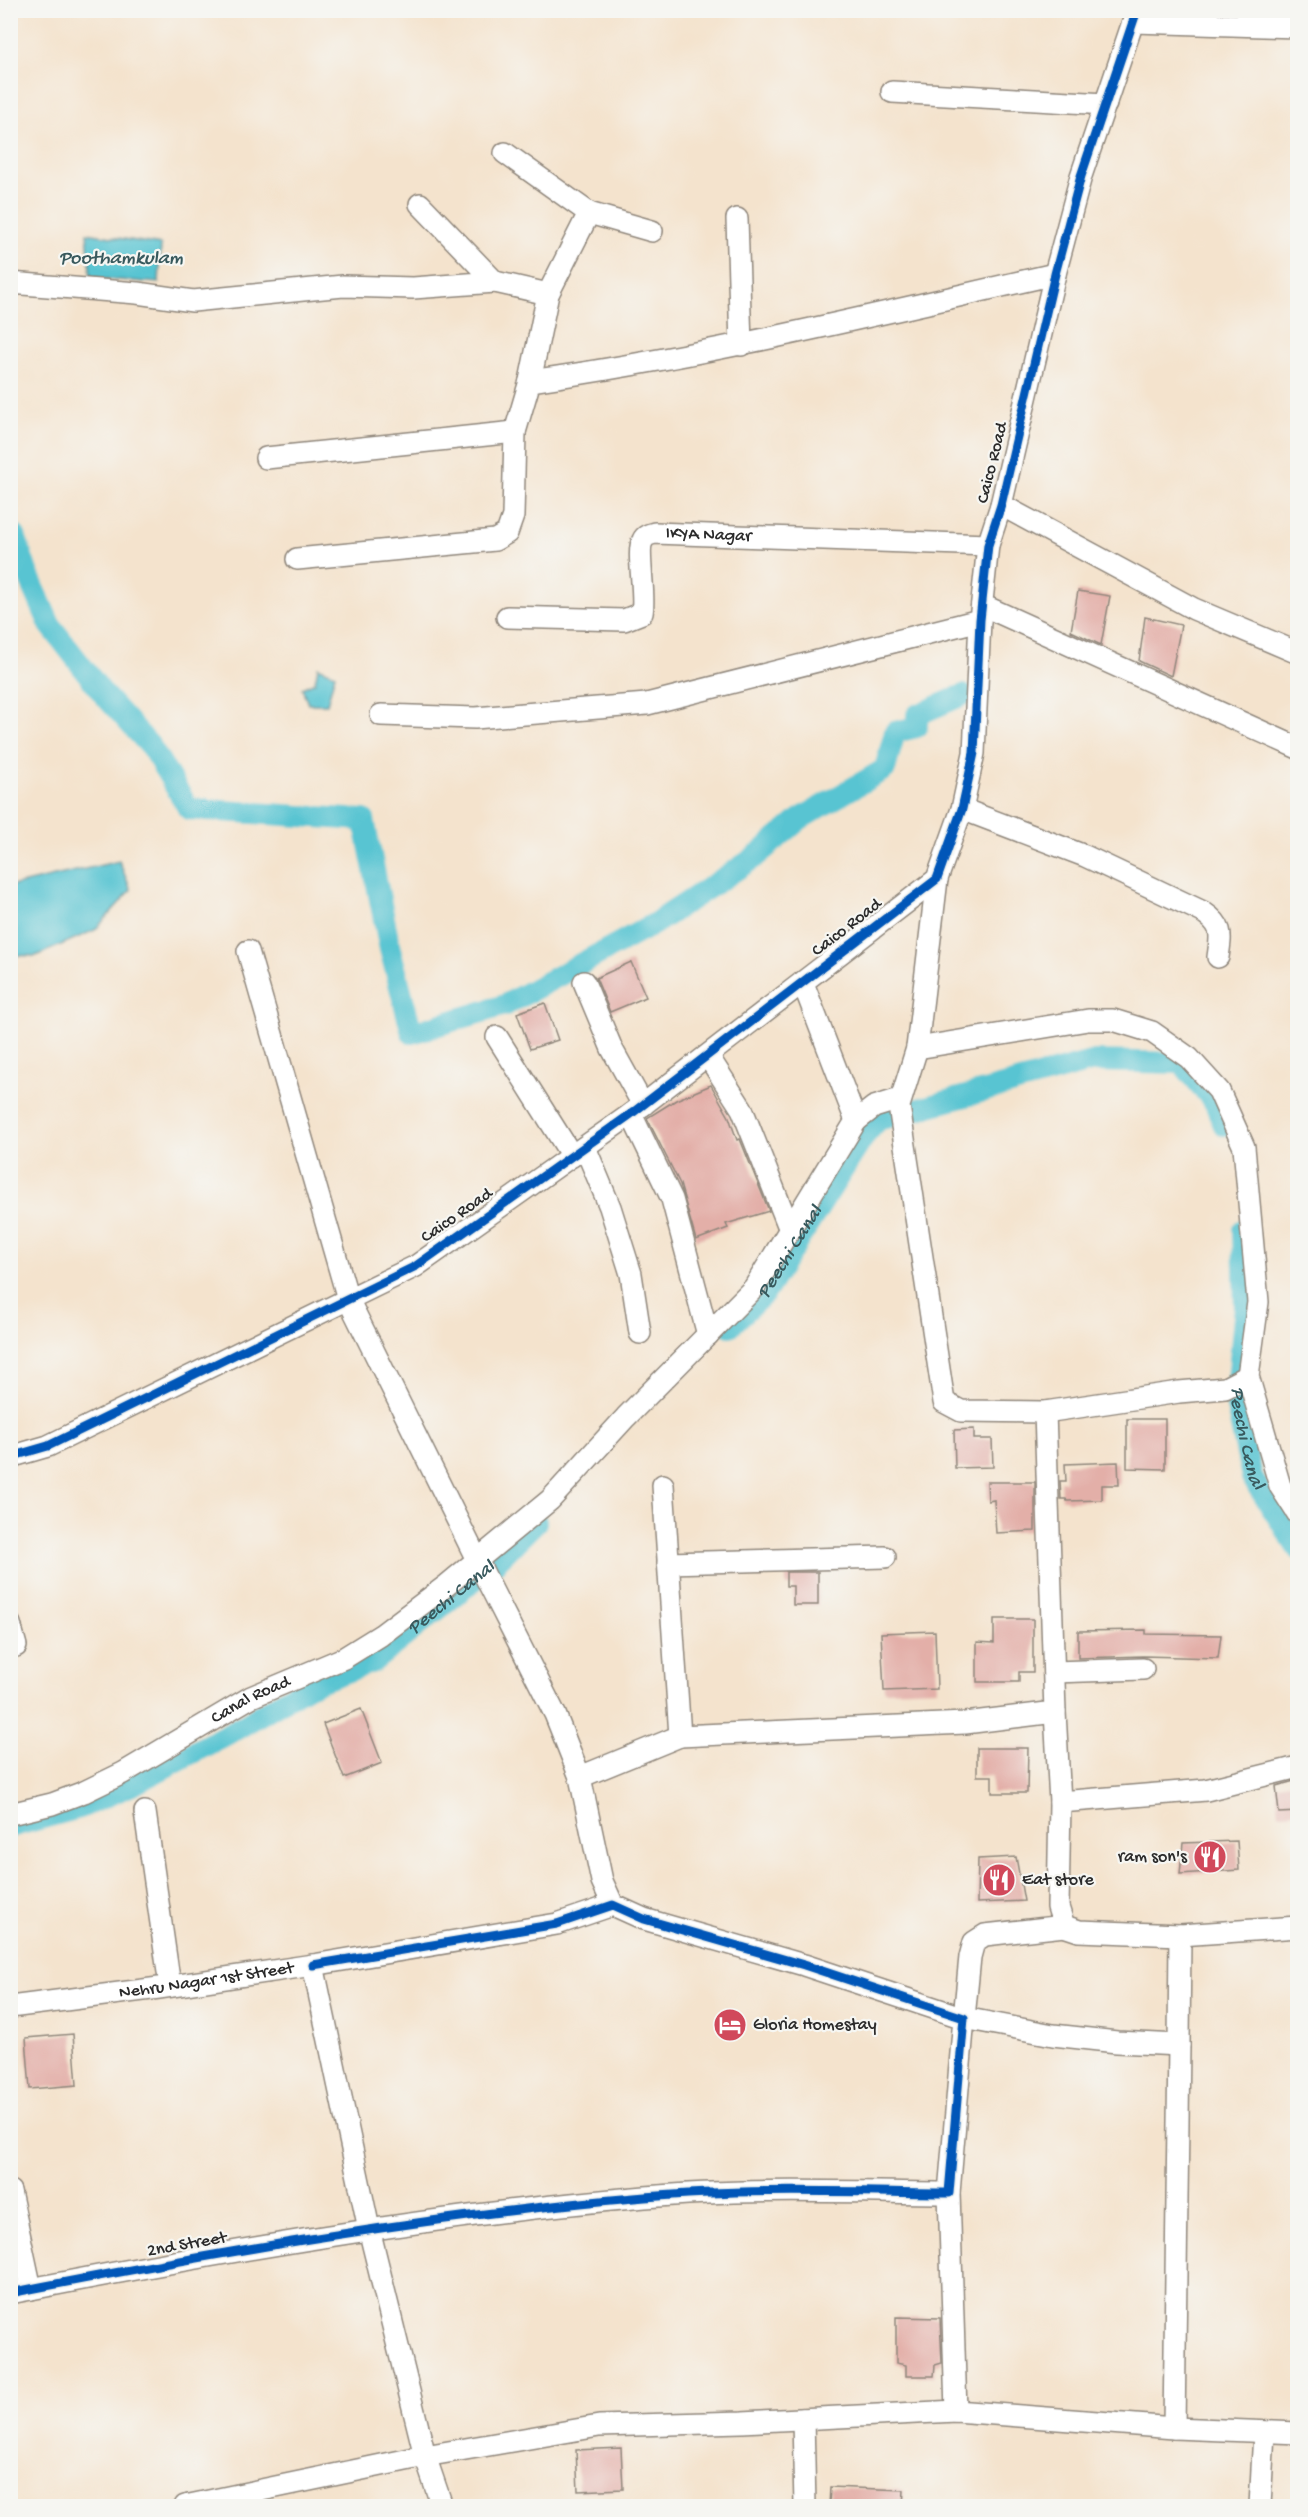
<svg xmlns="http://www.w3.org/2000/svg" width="1308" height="2517" font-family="'Gochi Hand',sans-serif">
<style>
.water{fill:#58c4d2;stroke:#42787e;stroke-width:1.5}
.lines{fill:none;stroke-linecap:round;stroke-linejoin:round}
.canal{stroke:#58c4d2;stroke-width:22}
.building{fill:#e3afa8}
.minor-casing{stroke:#90877c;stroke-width:24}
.minor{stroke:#fff;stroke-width:21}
.cycleway-casing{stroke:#f6f6f2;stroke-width:13}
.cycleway{stroke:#0057b8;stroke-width:9}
.labels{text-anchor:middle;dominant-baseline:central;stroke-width:4.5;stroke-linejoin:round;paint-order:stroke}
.street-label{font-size:18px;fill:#2b2b2b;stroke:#f6f6f2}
.poi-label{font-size:18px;fill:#2b2b2b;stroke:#f6f6f2;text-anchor:start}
.water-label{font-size:20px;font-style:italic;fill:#38595d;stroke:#f6f6f2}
</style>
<rect width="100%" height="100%" fill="#f6f6f2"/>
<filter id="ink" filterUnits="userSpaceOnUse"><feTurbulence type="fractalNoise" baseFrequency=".0167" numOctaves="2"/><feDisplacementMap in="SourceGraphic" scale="12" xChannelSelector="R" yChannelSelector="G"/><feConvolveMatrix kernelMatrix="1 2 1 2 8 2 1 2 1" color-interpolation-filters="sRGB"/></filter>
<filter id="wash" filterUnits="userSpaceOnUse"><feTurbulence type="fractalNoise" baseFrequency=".008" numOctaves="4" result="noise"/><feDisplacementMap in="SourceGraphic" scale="24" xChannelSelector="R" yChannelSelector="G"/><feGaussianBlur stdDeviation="1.35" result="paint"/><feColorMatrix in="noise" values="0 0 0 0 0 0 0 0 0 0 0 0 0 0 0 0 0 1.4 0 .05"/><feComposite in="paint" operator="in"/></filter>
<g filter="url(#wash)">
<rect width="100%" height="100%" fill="#f4e3cd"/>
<g class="water">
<polygon points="87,233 161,245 159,283 91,278"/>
<polygon points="318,667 335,674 327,704 308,704 302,688 315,682"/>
<polygon points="119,861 131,890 95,930 36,956 11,955 11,886"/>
</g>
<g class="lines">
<g class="canal">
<polyline points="10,531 15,536 27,572 50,625 104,695 151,747 189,809 364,820 390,949 412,1033 505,1005 654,924 754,858 800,819 885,769 895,732 917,727 917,715 963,695"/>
<path id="s1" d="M1243 1230 1245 1307 1236 1402 1252 1477 1298 1549"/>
<path id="s2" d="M730 1326 765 1293 865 1135 878 1120 1094 1061 1182 1063 1215 1103 1224 1125"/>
<path id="s3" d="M10 1827 80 1808 134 1784 235 1730 308 1686 373 1662 493 1565 536 1522"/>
</g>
</g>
<g id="blocks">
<g class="building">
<polygon points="1078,591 1110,596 1101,645 1071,631"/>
<polygon points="1145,617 1181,625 1171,676 1139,661"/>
<polygon points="631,962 646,997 610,1012 596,978"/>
<polygon points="545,1003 558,1040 530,1049 517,1013"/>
<polygon points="711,1085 729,1117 737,1140 740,1139 769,1211 726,1224 728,1228 696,1240 680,1184 647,1118 676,1100"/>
<polygon points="1127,1419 1165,1419 1165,1469 1127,1468"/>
<polygon points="974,1429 974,1439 992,1439 993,1467 955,1468 954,1430"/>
<polygon points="1118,1462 1119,1485 1102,1485 1102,1500 1067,1501 1066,1499 1061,1499 1060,1481 1066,1481 1065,1464"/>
<polygon points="987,1482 1035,1482 1035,1531 996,1533 994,1500 988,1501"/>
<polygon points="786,1572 818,1572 818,1605 793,1605 793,1586 786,1586"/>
<polygon points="994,1619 1033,1619 1033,1672 1019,1672 1019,1682 977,1682 977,1642 994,1643"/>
<polygon points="1146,1630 1146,1634 1221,1635 1218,1658 1143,1656 1078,1658 1078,1631"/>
<polygon points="935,1631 937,1689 884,1691 881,1633"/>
<polygon points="361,1709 382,1763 344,1778 323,1724"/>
<polygon points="977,1748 1028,1748 1027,1793 992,1793 992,1776 977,1776"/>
<polygon points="1298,1780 1298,1812 1279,1813 1276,1786"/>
<polygon points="1237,1841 1239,1870 1180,1874 1183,1843"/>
<polygon points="1016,1857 1024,1901 977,1903 978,1859"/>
<polygon points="73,2034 77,2085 30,2089 26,2038"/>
<polygon points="896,2317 940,2318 942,2363 935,2365 934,2376 906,2376 906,2365 896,2363"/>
<polygon points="621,2448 623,2489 578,2491 576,2450"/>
<polygon points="830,2487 904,2490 903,2506 829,2506"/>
</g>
</g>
</g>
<g filter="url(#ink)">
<use href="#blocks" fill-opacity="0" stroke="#90877c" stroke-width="1.5"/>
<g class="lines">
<defs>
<g id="minor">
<polyline points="1134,22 1298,27"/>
<polyline points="892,92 1106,104"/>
<polyline points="505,153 589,213 548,294 530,381"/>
<polyline points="420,204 495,282 548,294"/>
<polyline points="589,213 652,231"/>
<polyline points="737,219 741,345"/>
<polyline points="10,283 137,293 193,301 343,286 413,288 495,282"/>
<path d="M266 458 515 432 530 381C708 356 881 313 1055 274"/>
<polyline points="1001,505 1194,609 1298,653"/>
<polyline points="297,559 495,540 507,533 513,516 515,432"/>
<polyline points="982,605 1298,748"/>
<path id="s4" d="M507 617 624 620 642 613C646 595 636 550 643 540 645 535 651 534 655 533L988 545"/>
<polyline points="381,715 475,718 647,704 980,620"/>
<path d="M962 809 1085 856 1203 912C1224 926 1221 935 1218 957"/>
<polyline points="937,879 917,1048 899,1106 944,1402 961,1411 1045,1412 1179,1392 1225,1388 1248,1376"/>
<polyline points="248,951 348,1299 490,1586 555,1714 580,1777 602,1881 613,1905"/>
<polyline points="584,982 612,1049 643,1105"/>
<polyline points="497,1037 572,1156"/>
<polyline points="917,1048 1088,1020 1113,1020 1152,1032 1189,1058 1219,1091 1244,1147 1258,1302 1248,1376 1280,1486 1298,1514"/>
<polyline points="708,1056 742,1109 790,1230"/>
<polyline points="631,1114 672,1199 708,1335"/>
<polyline points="856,1121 874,1107 900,1099"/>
<polyline points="585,1147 610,1207 631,1274 640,1333"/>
<polyline points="10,1457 48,1446 416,1266 631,1114 937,879 962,809 974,753 980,620 988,545 1001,505 1055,274 1081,176 1137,10"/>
<polyline points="663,1485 680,1736 965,1723 1055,1712 1045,1412"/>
<polyline points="668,1563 885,1557"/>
<polyline points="10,1624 16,1646"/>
<polyline points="1054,1672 1143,1669"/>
<polyline points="1055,1712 1060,1802 1058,1907 1064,1926 1079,1931 1180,1935"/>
<polyline points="580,1777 680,1736"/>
<polyline points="1060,1802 1206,1790 1294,1768"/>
<polyline points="145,1812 170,1986"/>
<path id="s5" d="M10 1814 52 1804 84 1792 123 1773 251 1697 344 1658 381 1635 447 1585 550 1500 626 1417 754 1288 856 1121 803 983"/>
<polyline points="1064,1926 985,1935 974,1942 970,1957 964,2018 1053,2035 1117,2042 1179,2045 1180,1935 1298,1927"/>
<path id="s6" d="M10 2007 159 1988 313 1965 369 2229 425 2456 442 2506"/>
<polyline points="10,2191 31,2289"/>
<polyline points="949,2193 956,2411"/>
<path d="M10 2293C220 2252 432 2215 645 2197 746 2188 848 2192 949 2193L964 2018 804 1965 644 1919 613 1905 557 1924 313 1965"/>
<polyline points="803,2419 805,2506"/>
<polyline points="1174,2428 1179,2045"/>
<polyline points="185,2506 425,2456 599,2426 742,2422 956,2411 1174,2428 1298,2433"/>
<polyline points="1260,2506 1264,2432"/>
</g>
</defs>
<use href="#minor" class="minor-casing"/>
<use href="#minor" class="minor"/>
<defs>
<g id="cycleway">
<polyline points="10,1457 48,1446 416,1266 631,1114 937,879 962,809 974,753 980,620 988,545 1001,505 1055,274 1081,176 1137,10"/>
<path d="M10 2293C220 2252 432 2215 645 2197 746 2188 848 2192 949 2193L964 2018 804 1965 644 1919 613 1905 557 1924 313 1965"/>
</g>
</defs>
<use href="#cycleway" class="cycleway-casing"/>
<use href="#cycleway" class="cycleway"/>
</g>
</g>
<defs>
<symbol id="restaurant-disc" viewBox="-11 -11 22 22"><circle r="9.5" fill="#d1495b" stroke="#f6f6f2"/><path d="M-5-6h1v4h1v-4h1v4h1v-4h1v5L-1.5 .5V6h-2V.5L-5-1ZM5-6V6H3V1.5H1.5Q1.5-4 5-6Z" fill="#fff"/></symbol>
<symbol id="hotel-disc" viewBox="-11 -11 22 22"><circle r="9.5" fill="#d1495b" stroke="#f6f6f2"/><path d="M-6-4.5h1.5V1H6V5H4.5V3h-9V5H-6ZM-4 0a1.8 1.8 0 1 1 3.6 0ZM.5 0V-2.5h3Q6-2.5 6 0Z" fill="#fff"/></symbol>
</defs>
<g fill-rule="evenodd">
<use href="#restaurant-disc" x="1191" y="1838" width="38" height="38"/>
<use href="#restaurant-disc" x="980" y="1861" width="38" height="38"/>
<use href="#hotel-disc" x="711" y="2006" width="38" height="38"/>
</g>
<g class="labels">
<g class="street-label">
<text transform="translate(993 463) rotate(-76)">Caico Road</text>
<text stroke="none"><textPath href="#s4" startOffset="278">IKYA Nagar</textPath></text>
<text transform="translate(847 928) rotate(-38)">Caico Road</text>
<text transform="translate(457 1216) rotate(-35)">Caico Road</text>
<text stroke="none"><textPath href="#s5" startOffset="268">Canal Road</textPath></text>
<text stroke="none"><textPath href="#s6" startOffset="198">Nehru Nagar 1st Street</textPath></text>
<text transform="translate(187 2245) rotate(-10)">2nd Street</text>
</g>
<g class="poi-label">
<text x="1187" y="1857" text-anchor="end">ram son's</text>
<text x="1022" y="1880">Eat store</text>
<text x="753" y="2025">Gloria Homestay</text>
</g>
<g class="water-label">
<text x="121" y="259">Poothamkulam</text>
<text stroke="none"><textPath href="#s2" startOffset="96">Peechi Canal</textPath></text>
<text stroke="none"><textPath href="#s1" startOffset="210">Peechi Canal</textPath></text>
<text stroke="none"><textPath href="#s3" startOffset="502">Peechi Canal</textPath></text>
</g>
</g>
<rect width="1308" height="2517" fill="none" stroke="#f6f6f2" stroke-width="36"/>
</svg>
